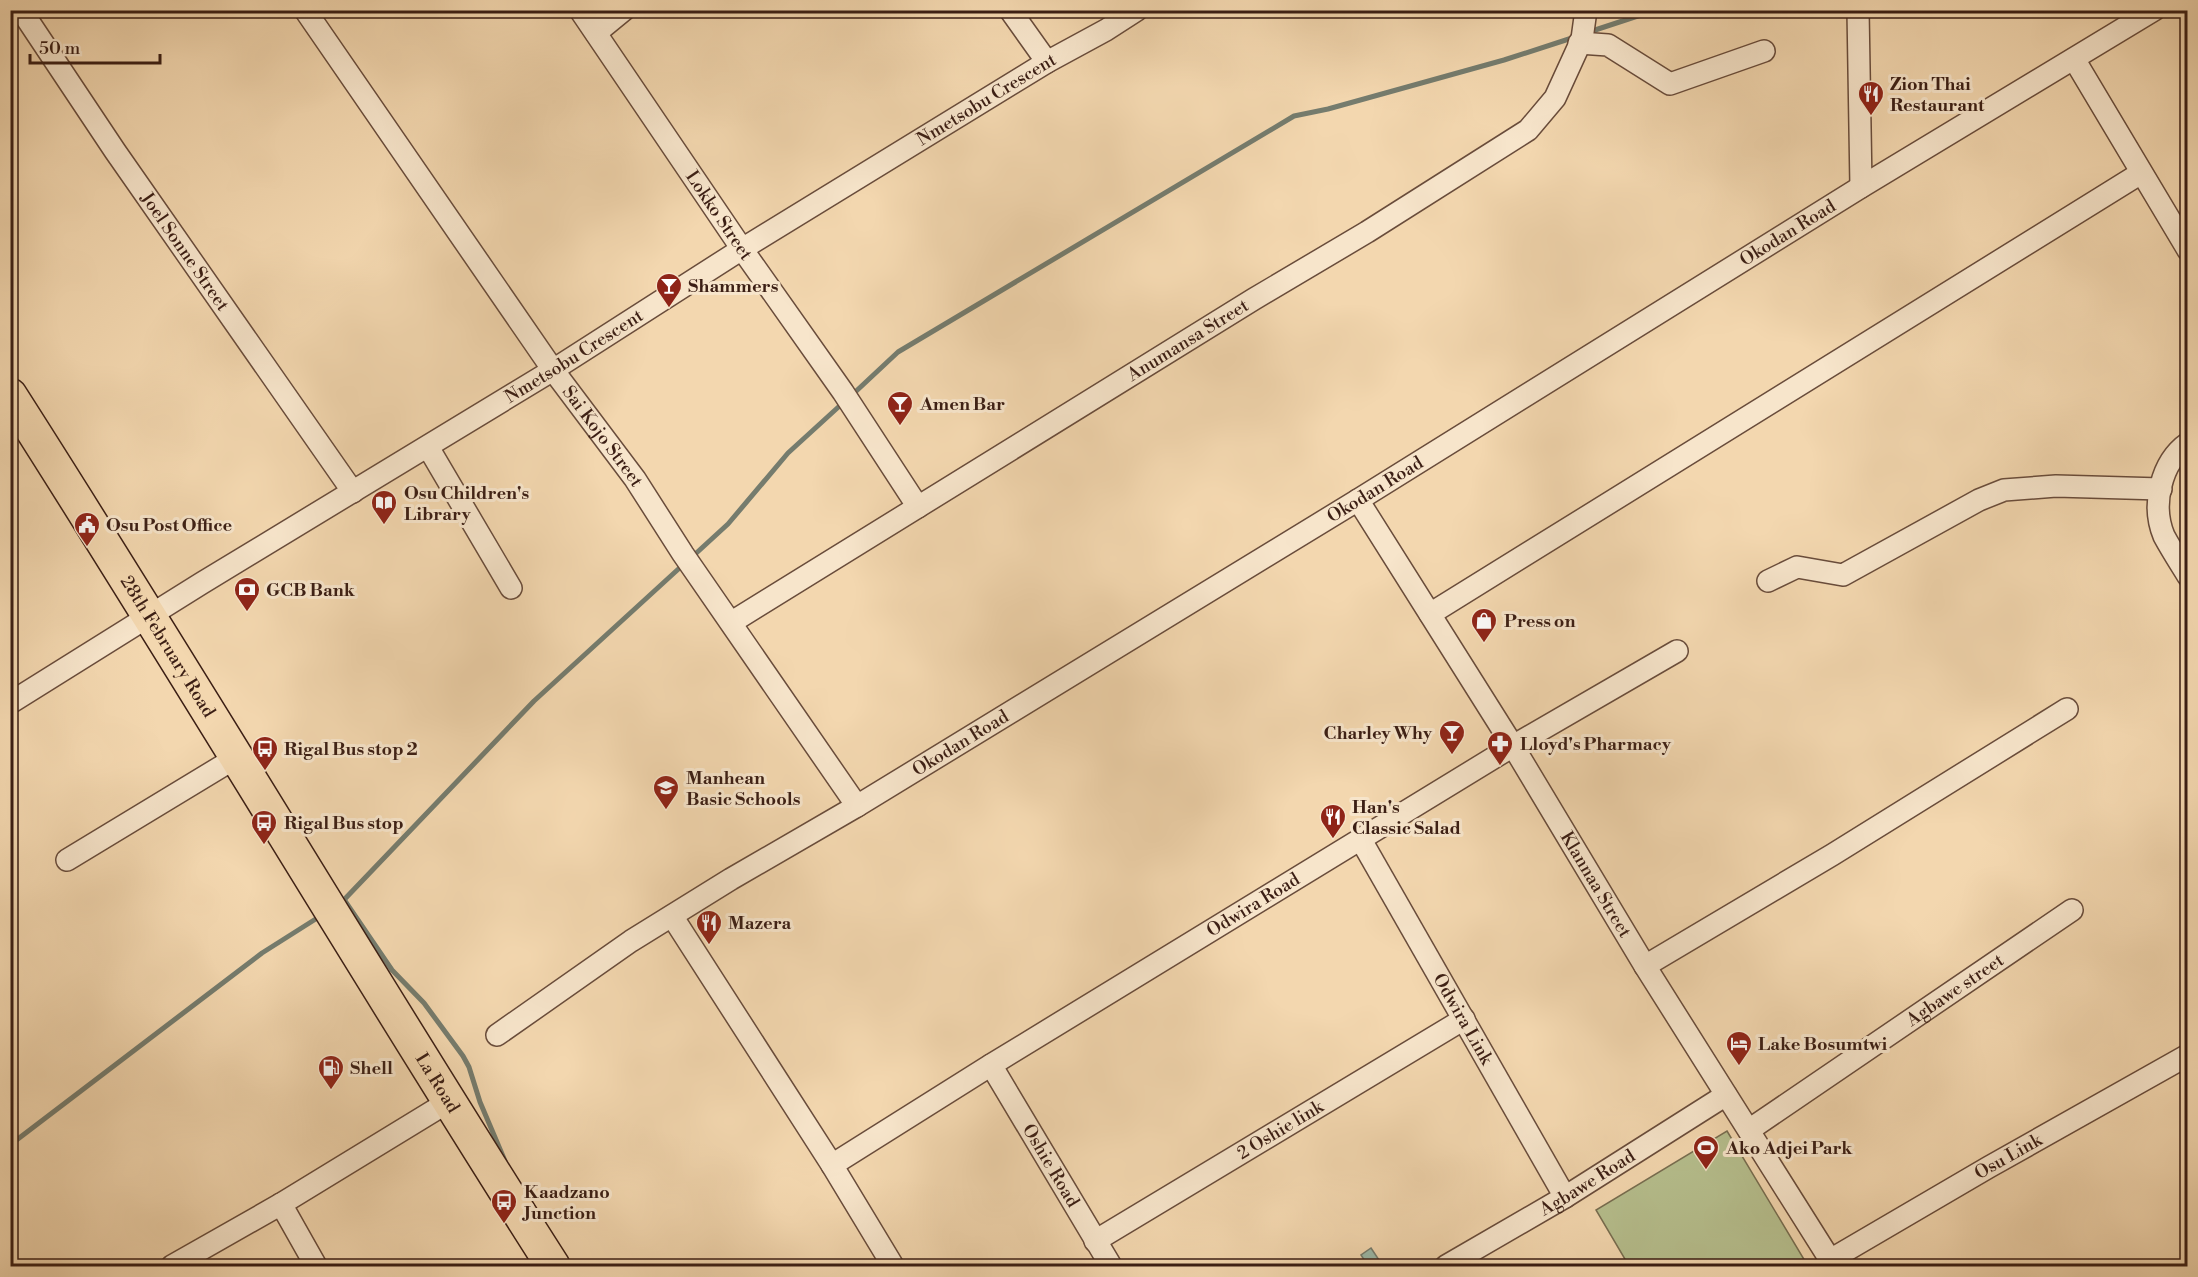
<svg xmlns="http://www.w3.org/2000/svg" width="2198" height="1277" font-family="'Libre Bodoni',serif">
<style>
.pitch{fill:#b6bf8e;stroke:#786e51;stroke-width:1.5}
.water{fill:url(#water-ripples);stroke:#757c6e;stroke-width:1.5}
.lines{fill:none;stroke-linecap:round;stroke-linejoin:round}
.stream{stroke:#757c6e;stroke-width:5}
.street-casing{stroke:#694c3b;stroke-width:24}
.primary-casing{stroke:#3b1e14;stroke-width:36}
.street{stroke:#f7e5cb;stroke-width:21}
.primary{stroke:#f3d7af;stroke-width:33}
.labels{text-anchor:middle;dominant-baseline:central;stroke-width:6;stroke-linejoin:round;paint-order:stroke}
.poi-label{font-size:18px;font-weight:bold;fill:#3b1e14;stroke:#f7e5cb;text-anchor:start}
.street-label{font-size:18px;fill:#3b1e14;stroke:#f7e5cb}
</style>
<defs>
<pattern id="water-ripples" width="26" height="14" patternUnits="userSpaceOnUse" patternTransform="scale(1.5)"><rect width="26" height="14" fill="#9bbaaa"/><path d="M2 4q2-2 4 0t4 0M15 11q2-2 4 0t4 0" fill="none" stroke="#869f91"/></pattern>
</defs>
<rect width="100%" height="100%" fill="#f3d7af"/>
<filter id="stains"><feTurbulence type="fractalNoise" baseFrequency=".00333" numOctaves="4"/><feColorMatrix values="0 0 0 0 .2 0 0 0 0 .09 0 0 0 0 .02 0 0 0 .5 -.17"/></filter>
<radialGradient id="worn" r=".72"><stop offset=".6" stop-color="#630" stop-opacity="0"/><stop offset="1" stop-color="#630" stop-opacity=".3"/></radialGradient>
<polygon class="pitch" points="1727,1131 1808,1266 1629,1266 1596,1210"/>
<polygon class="water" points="1371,1248 1383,1266 1368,1266 1361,1255"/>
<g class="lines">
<g class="stream">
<polyline points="1589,32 1656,10"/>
<polyline points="852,395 898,352 1294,116 1328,109 1504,60 1575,37"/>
<polyline points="692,557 728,524 788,453 845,401"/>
<polyline points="345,901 392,970 424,1003 463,1056 469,1067 480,1102 505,1161"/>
<polyline points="340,904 534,701 685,563"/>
<polyline points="10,1145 262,953 322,915"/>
</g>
<defs>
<g id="street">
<path id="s1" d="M21 10 115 151 353 492"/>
<path id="s2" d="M305 10 553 370 635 479 683 554 857 806"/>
<path id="s3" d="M580 10 742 249 843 392 918 507"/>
<polyline points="1010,10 1047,62"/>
<polyline points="1858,10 1861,187"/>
<polyline points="596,33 624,10"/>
<polyline points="1579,43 1608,45 1670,84 1764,51"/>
<polyline points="2074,59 2188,250"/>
<path d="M2188 443C2161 462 2151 505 2164 536 2171 549 2180 563 2188 576"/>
<polyline points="428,447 511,588"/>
<path id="s4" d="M1358 500 1513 746 1645 966 1834 1266"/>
<polyline points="1768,581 1797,567 1843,575 1979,500 2004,490 2056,486 2161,489"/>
<polyline points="1430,614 2141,173"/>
<path id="s5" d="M732 622 1254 299 1367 232 1528 130 1555 98 1582 39 1586 10"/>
<path id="s6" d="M10 703 202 583 553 370 742 249 1047 62 1106 30 1137 10"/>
<path id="s7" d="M1361 840 1565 1197"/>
<polyline points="67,860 237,757"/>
<polyline points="672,916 832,1165 893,1266"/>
<polyline points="1645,966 1832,855 2067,709"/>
<path id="s8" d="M497 1035 631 941 731 879 857 806 1358 500 1861 187 2154 10"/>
<path id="s9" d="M991 1065 1111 1266"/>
<path id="s10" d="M1749 1130 2072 910"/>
<path id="s11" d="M832 1165 991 1065 1513 746 1677 651"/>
<polyline points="281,1204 316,1266"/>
<path id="s12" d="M1095 1241 1464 1019"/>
<path id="s13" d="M1830 1260 1989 1167 2188 1055"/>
<polyline points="172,1266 281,1204 448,1102"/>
<path id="s14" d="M1446 1266 1565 1197 1726 1095"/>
</g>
<g id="primary">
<path id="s15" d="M10 395C195 684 369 978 553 1266"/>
</g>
</defs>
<use href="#street" class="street-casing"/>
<use href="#primary" class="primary-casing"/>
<use href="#street" class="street"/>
<use href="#primary" class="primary"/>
</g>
<defs>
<symbol id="restaurant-pin" viewBox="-11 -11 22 30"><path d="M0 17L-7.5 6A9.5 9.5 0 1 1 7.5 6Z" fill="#8f2418" stroke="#f7e5cb"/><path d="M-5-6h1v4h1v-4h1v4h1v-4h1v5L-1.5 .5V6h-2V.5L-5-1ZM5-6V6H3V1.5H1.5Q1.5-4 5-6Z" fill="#fff"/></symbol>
<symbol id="bar-pin" viewBox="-11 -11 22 30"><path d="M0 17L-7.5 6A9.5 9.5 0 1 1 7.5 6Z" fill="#8f2418" stroke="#f7e5cb"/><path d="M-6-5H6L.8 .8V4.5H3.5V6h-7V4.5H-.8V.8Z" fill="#fff"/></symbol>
<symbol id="library-pin" viewBox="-11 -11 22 30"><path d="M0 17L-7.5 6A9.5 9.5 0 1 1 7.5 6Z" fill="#8f2418" stroke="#f7e5cb"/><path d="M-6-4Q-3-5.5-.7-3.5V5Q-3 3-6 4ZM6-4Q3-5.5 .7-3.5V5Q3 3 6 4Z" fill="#fff"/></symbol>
<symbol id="civic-pin" viewBox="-11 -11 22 30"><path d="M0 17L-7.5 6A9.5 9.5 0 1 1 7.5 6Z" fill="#8f2418" stroke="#f7e5cb"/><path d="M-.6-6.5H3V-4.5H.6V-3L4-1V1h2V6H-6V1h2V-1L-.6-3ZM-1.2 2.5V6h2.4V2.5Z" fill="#fff"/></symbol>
<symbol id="bank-pin" viewBox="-11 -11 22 30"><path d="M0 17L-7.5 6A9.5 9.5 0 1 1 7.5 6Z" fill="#8f2418" stroke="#f7e5cb"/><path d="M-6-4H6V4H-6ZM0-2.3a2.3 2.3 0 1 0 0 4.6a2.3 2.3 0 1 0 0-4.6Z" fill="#fff"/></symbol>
<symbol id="shop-pin" viewBox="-11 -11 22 30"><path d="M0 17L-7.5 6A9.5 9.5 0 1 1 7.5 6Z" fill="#8f2418" stroke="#f7e5cb"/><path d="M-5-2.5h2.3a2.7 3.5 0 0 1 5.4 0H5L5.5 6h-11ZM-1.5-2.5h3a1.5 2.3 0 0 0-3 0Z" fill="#fff"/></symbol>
<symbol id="pharmacy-pin" viewBox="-11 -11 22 30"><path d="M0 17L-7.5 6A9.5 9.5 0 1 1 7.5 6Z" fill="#8f2418" stroke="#f7e5cb"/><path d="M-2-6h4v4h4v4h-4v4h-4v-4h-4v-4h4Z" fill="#fff"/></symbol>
<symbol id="bus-pin" viewBox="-11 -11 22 30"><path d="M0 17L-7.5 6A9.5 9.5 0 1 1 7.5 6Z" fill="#8f2418" stroke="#f7e5cb"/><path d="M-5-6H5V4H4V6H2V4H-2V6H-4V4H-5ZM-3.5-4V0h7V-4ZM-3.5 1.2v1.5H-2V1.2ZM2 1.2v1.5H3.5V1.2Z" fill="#fff"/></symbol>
<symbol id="school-pin" viewBox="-11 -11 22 30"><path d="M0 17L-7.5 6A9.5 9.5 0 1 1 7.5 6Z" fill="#8f2418" stroke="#f7e5cb"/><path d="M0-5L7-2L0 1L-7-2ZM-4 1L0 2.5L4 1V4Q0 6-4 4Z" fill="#fff"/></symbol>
<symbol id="hotel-pin" viewBox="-11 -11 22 30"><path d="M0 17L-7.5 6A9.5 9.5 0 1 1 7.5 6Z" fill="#8f2418" stroke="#f7e5cb"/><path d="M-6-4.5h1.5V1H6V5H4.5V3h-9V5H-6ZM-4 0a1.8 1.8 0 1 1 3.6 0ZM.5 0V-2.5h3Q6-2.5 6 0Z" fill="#fff"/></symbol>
<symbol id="fuel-pin" viewBox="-11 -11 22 30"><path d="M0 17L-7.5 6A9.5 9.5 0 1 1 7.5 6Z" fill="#8f2418" stroke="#f7e5cb"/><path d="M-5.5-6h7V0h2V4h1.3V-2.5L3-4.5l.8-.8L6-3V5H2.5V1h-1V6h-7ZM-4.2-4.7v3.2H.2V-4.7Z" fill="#fff"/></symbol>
<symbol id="stadium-pin" viewBox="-11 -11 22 30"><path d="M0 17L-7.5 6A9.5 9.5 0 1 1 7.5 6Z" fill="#8f2418" stroke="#f7e5cb"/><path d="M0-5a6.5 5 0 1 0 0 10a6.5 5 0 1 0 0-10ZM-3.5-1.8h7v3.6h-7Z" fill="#fff"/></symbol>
</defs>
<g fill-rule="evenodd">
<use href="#restaurant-pin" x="1856" y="79" width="30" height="40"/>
<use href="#bar-pin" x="654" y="271" width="30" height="40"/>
<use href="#bar-pin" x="885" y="389" width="30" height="40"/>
<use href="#library-pin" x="369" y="488" width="30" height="40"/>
<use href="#civic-pin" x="72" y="510" width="30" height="40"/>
<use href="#bank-pin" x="232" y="575" width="30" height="40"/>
<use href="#shop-pin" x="1469" y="606" width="30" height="40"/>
<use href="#bar-pin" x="1437" y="718" width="30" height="40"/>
<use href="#pharmacy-pin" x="1485" y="729" width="30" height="40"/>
<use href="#bus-pin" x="250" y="734" width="30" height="40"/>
<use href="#school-pin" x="651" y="773" width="30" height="40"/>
<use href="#restaurant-pin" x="1318" y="802" width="30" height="40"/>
<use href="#bus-pin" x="249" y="808" width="30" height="40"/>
<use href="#restaurant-pin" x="694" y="908" width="30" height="40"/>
<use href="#hotel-pin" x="1724" y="1029" width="30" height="40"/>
<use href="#fuel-pin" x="316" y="1053" width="30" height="40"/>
<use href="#stadium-pin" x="1691" y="1133" width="30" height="40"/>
<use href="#bus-pin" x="489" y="1187" width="30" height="40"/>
</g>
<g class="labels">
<g class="poi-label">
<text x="1890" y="84">Zion Thai<tspan x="1890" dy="21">Restaurant</tspan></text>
<text x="688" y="286">Shammers</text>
<text x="920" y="404">Amen Bar</text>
<text x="404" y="493">Osu Children's<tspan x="404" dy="21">Library</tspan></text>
<text x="106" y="525">Osu Post Office</text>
<text x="266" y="590">GCB Bank</text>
<text x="1504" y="621">Press on</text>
<text x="1432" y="733" text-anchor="end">Charley Why</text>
<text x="1520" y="744">Lloyd's Pharmacy</text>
<text x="284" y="749">Rigal Bus stop 2</text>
<text x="686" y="778">Manhean<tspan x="686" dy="21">Basic Schools</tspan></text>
<text x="1352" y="807">Han's<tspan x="1352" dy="21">Classic Salad</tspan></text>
<text x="284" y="823">Rigal Bus stop</text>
<text x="728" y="923">Mazera</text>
<text x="1758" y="1044">Lake Bosumtwi</text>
<text x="350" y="1068">Shell</text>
<text x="1726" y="1148">Ako Adjei Park</text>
<text x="524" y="1192">Kaadzano<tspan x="524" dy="21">Junction</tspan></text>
</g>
<g class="street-label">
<text stroke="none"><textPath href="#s6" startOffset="1148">Nmetsobu Crescent</textPath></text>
<text stroke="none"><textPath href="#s3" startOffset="248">Lokko Street</textPath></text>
<text stroke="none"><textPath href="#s8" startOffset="1520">Okodan Road</textPath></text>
<text stroke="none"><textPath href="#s1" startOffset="292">Joel Sonne Street</textPath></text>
<text stroke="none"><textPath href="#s5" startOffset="536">Anumansa Street</textPath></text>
<text stroke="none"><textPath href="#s6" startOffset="662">Nmetsobu Crescent</textPath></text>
<text stroke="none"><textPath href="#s2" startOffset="520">Sai Kojo Street</textPath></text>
<text stroke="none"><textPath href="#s8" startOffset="1034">Okodan Road</textPath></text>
<text stroke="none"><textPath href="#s15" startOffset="297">28th February Road</textPath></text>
<text stroke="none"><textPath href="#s8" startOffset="548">Okodan Road</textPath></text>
<text stroke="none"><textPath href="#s4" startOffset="452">Klannaa Street</textPath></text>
<text stroke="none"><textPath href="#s11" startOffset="495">Odwira Road</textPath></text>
<text stroke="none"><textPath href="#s10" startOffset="249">Agbawe street</textPath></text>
<text stroke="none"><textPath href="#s7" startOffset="206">Odwira Link</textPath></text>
<text stroke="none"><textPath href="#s15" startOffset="810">La Road</textPath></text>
<text stroke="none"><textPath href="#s12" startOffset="216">2 Oshie link</textPath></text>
<text stroke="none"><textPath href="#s13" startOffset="206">Osu Link</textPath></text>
<text stroke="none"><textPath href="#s9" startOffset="117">Oshie Road</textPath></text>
<text stroke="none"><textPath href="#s14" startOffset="164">Agbawe Road</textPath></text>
</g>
</g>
<rect width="2198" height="1277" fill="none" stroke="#f3d7af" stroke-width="36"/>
<rect x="12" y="12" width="2174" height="1253" fill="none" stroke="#3b1e14" stroke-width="3"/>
<rect x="18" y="18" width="2162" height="1241" fill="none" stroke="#3b1e14" stroke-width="1.5"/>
<path d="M30 54v9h130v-9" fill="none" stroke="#3b1e14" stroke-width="3"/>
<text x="39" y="54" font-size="18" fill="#3b1e14" stroke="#f7e5cb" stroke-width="4.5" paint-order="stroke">50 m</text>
<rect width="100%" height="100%" filter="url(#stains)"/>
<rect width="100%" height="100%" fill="url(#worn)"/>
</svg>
